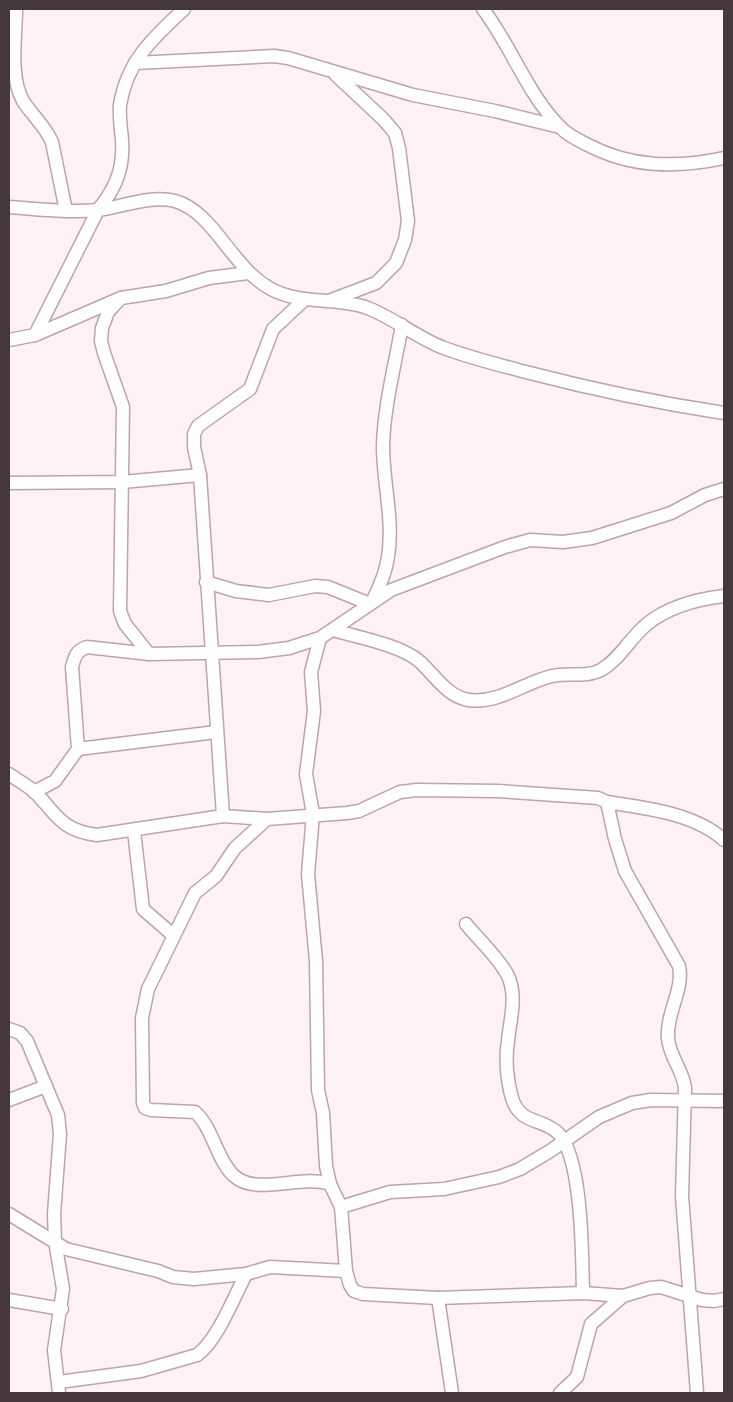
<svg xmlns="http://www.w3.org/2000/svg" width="733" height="1402" font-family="'Zilla Slab',serif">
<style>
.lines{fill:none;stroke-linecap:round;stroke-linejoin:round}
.minor-casing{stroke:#c0a2ab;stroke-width:15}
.minor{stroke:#fff;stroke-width:12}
</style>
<rect width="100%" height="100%" fill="#fff2f5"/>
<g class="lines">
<defs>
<g id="minor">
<path d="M16 9C16 36 9 76 23 101 32 115 45 126 52 142L66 211"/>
<path d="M483 9C511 46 527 93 559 126 567 135 578 140 588 145 632 168 677 168 724 158"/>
<polyline points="135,63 274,56 288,58 413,95 495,111 560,127"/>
<path d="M9 207C38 209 68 213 98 210 122 207 150 195 175 201 214 212 231 267 271 289 301 305 334 297 365 307 393 317 417 338 444 348 471 358 499 365 526 372 591 389 658 403 724 413"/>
<polyline points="121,298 108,312 102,328 101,341 104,353 123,407 120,611 125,624 149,654"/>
<polyline points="331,300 376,283 396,263 405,240 408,221 399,148 395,133 383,119 336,75"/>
<path d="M35 335 98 210C116 188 124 168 122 140 121 129 119 116 120 105 127 61 153 38 184 9"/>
<polyline points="9,340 35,335 121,298 166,291 209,278 248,273"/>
<polyline points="9,483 122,482 200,475"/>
<polyline points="206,582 236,591 269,595 315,586 328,587 370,604"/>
<path d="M373 600C380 586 386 572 388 557 394 520 383 483 383 446 384 406 395 365 402 325"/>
<path d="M333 630C357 637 400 645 419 661 434 674 447 697 469 700 499 704 525 682 552 676 568 672 586 678 601 670 620 659 630 638 647 624 668 607 698 599 724 596"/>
<polyline points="320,638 311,672 314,711 306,774 313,814 308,874 316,961 318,1090 323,1113 326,1166 330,1184 341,1207 346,1271 350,1285 354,1291 363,1294 438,1298 583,1293 623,1296 650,1288 661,1287 702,1300 714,1301 724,1299"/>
<polyline points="78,749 216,732"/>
<path d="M9 774C17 780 27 785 35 792 57 815 62 831 97 835L223 816 267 819 347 813 359 811 400 792 417 790 498 791 598 798 607 802 615 839 625 871 679 966C684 990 666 1013 668 1038 669 1056 683 1070 685 1088L682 1196 697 1393"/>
<path d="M34 792 55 781 78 749 72 667C75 656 76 651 87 647L149 654 258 652 289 648 320 638 391 590 505 547 530 540 563 542 592 538 671 513 705 495 724 489"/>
<path d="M607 802C645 808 694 813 724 840"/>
<polyline points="223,816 200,475 194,447 194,434 198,426 250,389 273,329 304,300"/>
<path d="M267 819 235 848 216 876 195 893 148 989 142 1018 143 1103 145 1108 151 1110 195 1112C213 1128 216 1158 233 1175 256 1197 299 1174 330 1184"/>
<polyline points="134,831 143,909 174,936"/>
<path d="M466 924C479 940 497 956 507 974 518 995 510 1019 508 1041 505 1059 507 1081 512 1098 520 1125 543 1118 558 1133 583 1158 582 1258 583 1293"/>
<polyline points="9,1029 20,1033 27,1041 58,1115 60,1134 54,1214 55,1241 63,1289 54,1350 59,1393"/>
<polyline points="9,1100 46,1086"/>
<polyline points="341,1207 390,1192 444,1189 499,1177 520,1169 550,1151 599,1117 632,1103 651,1100 724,1101"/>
<polyline points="9,1214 66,1249 158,1271 173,1277 194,1279 246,1274 270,1267 346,1271"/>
<polyline points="438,1298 452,1393"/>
<polyline points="9,1300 62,1309"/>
<path d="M59 1382 141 1371 197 1355C217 1341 234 1297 246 1274"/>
<polyline points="560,1393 577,1377 591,1324 623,1296"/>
</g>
</defs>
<use href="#minor" class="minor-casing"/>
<use href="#minor" class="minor"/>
</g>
<rect width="733" height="1402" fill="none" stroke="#45383c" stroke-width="20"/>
</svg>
